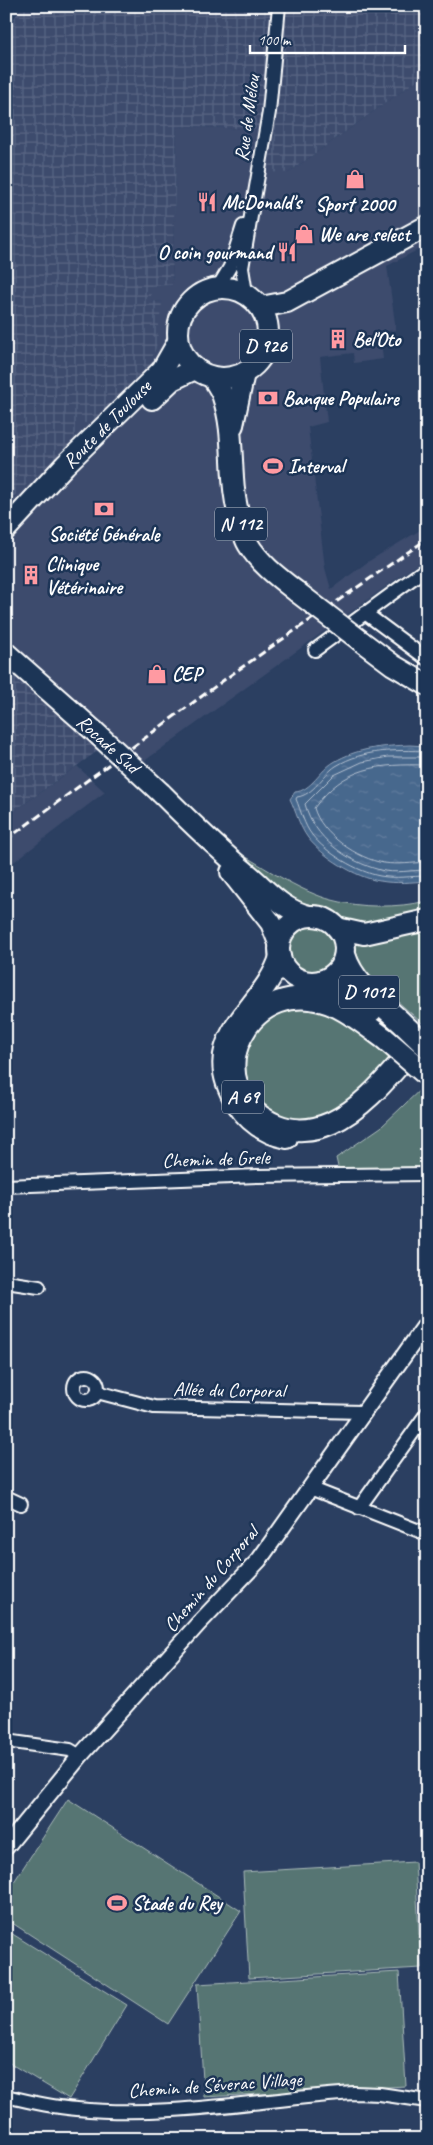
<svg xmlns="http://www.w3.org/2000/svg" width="433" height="2145" font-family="Caveat,sans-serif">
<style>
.built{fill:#3c4b6d}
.industrial{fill:url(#industrial-grid)}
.grass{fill:#567573;stroke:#aabab9}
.water{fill:url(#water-ripples);stroke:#91a4bb}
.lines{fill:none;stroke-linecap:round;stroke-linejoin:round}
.shore{stroke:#b5c2d1;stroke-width:1}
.minor-casing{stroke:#fff;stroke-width:16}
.tertiary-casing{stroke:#fff;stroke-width:19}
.primary-casing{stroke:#fff;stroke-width:24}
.trunk-casing{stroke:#fff;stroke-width:25}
.minor{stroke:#1d3557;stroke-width:12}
.tertiary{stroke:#1d3557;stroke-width:15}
.primary{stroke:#1d3557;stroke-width:20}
.trunk{stroke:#1d3557;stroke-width:21}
.rail{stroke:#fff;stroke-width:3;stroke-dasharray:8 4;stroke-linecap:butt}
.primary-bridge-casing{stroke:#fff;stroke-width:24;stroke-linecap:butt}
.trunk-bridge-casing{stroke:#fff;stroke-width:25;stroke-linecap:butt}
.primary-bridge{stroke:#1d3557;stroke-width:20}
.trunk-bridge{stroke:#1d3557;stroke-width:21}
.labels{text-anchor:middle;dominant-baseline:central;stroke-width:5;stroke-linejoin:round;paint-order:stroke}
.shield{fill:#1d3557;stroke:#bbc2cd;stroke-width:1}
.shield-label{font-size:19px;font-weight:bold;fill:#fff}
.street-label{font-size:20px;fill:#fff;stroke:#1d3557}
.poi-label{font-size:20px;font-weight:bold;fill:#fff;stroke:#1d3557;text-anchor:start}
</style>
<defs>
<pattern id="industrial-grid" width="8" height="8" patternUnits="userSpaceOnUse" patternTransform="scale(1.25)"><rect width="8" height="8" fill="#3c4b6d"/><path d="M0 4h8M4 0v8" fill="none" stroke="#596683"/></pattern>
<pattern id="water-ripples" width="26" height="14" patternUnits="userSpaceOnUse" patternTransform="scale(1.25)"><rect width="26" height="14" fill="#47678d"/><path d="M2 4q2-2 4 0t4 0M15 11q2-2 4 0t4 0" fill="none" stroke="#637e9e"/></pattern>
</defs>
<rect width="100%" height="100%" fill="#2b3f61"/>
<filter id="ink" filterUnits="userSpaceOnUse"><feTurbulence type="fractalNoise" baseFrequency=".02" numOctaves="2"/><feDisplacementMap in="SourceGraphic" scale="10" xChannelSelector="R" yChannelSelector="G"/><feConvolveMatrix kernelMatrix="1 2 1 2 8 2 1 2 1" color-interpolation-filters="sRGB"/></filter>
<g filter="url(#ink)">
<g class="built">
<polygon points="427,73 427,245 387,266 396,330 380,332 383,359 354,363 353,353 320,357 327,422 308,427 325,568 331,589 369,561 427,526 427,557 143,762 6,637 6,509 14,496 26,483 75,440 75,423 162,302 151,301 151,286 172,285 177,126 277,130 288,173"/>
<polygon points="77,766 105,792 6,868 6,817"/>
</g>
<g class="industrial">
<polygon points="22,6 427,6 427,73 288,173 267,172 276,130 177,126 172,285 151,286 151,301 162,302 156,348 148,368 93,423 75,423 75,440 14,496 6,499 6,31"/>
<polygon points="6,665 99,750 6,817"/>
</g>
<g class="grass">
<path d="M243 855C268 870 304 893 332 900 361 908 397 908 427 901V914L368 929 342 922 336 915 327 910 299 906 278 894Z"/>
<circle cx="312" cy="949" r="26"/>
<polygon points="427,926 427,1018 422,1023 360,968 353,954 353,941"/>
<path d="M301 1005 331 1012 395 1055C376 1075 356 1103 330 1114 302 1126 264 1118 249 1090 242 1076 245 1056 245 1040L267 1015Z"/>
<polygon points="426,1084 427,1169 339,1171 336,1158 381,1127"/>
<polygon points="68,1799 241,1911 168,2024 6,1919 6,1894"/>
<polygon points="415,1862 421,1968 249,1978 243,1872"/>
<polygon points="6,1930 127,2005 69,2099 6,2061"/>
<polygon points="399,1972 406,2086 204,2097 197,1984"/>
</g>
<path class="water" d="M410 745 427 746V881C411 882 396 884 380 881 356 878 322 856 308 838 299 826 296 811 290 799L295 792C311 791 320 770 334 762 357 748 384 746 410 745Z"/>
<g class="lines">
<g class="shore">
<path d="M427 751C396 750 364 749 336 766 322 775 314 795 297 797L296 799C301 811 304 825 312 835 326 853 358 872 380 876 396 879 411 876 427 876"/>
<path d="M427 757H388L362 762 334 775 305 804C314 838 346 861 380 870 395 874 411 870 427 870"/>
<path d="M427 765C378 764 345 766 314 808 321 834 358 859 384 863 398 865 412 863 427 862"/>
</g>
<defs>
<g id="minor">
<polyline points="218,287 230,267 243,226"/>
<polyline points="246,293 242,268 269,112 279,6"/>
<polyline points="365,613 427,659"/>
<polyline points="315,650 427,568"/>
<polyline points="6,1186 257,1176 427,1174"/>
<polyline points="6,1282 39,1287"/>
<circle cx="86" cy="1388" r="12"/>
<polyline points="97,1392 154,1407 362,1412"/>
<polyline points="310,1488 427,1534"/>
<polyline points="6,1497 21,1504"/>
<polyline points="359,1508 427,1413"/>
<polyline points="6,1741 70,1750 80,1756"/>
<path d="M6 2096C30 2102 53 2107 77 2109 169 2118 263 2099 354 2093L380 2094 427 2101"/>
</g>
<polyline id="tertiary" points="6,1847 80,1756 199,1623 259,1560 427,1323"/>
<g id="primary">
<circle cx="223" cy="333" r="45"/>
<polyline points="261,307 287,302 427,226"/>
<path d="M212 377C216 383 221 390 223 397 237 438 227 482 241 522 243 529 244 538 248 544 260 564 279 578 297 592"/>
<polyline points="152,399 172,380 195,369"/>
<polyline points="233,425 244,373"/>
<polyline points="6,529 65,465 162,370 178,342"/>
<polyline points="361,641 393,665 427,685"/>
<polyline points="6,653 93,730"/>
<path d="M161 793C190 822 218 849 249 875 269 892 283 910 309 916"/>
<polyline points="231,872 271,923 279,943"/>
<circle cx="312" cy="949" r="33"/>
<polyline points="337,928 364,934 427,920"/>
<path d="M280 957C264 1010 194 1037 237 1104 249 1122 266 1134 287 1138"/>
</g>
<g id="trunk">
<path d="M345 956C353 983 381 1003 401 1022"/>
<polyline points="323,981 354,996 371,1011"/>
<path d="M385 1039C370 1028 354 1015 338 1007 249 964 190 1088 276 1125 293 1132 313 1131 331 1123 367 1106 391 1073 417 1044"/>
</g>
</defs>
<use href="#minor" class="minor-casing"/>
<use href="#tertiary" class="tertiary-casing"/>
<use href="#primary" class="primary-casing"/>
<use href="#trunk" class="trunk-casing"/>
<use href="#minor" class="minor"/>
<use href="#tertiary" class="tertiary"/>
<use href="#primary" class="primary"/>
<use href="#trunk" class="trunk"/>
<polyline class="rail" points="6,840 228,677 427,539"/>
<defs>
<g id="primary-bridge">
<polyline points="297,592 361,641"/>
<polyline points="93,730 161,793"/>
</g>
<g id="trunk-bridge">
<polyline points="401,1022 427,1047"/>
<polyline points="385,1039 427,1075"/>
</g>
</defs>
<use href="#primary-bridge" class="primary-bridge-casing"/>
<use href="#trunk-bridge" class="trunk-bridge-casing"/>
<use href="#primary-bridge" class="primary-bridge"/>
<use href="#trunk-bridge" class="trunk-bridge"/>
</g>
</g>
<defs>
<symbol id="shop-bare" viewBox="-9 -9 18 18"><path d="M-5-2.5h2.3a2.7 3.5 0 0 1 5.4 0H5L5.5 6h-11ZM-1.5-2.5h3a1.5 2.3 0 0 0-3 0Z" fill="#ff9aa2" stroke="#1d3557" stroke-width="2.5" paint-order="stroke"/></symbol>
<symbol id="restaurant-bare" viewBox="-9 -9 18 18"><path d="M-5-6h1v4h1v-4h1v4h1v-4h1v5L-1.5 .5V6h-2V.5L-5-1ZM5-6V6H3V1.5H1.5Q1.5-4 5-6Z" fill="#ff9aa2" stroke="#1d3557" stroke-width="2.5" paint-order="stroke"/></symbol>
<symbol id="building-bare" viewBox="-9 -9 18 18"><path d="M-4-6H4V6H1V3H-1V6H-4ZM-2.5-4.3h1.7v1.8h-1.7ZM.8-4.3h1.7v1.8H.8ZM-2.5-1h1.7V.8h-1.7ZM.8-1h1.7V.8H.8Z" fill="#ff9aa2" stroke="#1d3557" stroke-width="2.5" paint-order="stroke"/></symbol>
<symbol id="bank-bare" viewBox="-9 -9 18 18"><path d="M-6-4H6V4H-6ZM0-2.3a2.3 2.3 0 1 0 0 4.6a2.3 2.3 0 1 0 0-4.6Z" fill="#ff9aa2" stroke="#1d3557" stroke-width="2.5" paint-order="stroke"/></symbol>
<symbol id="stadium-bare" viewBox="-9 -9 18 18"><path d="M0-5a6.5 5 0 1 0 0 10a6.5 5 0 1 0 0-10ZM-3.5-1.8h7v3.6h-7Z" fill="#ff9aa2" stroke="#1d3557" stroke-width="2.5" paint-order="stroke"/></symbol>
</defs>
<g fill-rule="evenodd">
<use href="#shop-bare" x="341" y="165" width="28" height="28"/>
<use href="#restaurant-bare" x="193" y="188" width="28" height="28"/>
<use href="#shop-bare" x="290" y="220" width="28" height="28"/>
<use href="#restaurant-bare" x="273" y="238" width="28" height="28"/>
<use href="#building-bare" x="324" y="325" width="28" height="28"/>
<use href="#bank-bare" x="254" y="384" width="28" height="28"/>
<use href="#stadium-bare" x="259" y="452" width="28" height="28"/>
<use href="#bank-bare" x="90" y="495" width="28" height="28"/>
<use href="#building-bare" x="17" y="561" width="28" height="28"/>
<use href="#shop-bare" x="143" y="660" width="28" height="28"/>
<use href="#stadium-bare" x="103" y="1889" width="28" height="28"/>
</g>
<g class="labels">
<g class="shield">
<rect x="240" y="329.5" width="52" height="33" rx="4"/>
<rect x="215" y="507.5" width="52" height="33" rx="4"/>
<rect x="339" y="975.5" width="60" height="33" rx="4"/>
<rect x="222" y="1080.5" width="42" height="33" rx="4"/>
</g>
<g class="shield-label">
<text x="266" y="346">D 926</text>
<text x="241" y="524">N 112</text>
<text x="369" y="992">D 1012</text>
<text x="243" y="1097">A 69</text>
</g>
<g class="street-label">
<text transform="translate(247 118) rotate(-82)">Rue de Mélou</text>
<text transform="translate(107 424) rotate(-45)">Route de Toulouse</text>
<text transform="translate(108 744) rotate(42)">Rocade Sud</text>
<text transform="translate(216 1159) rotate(-2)">Chemin de Grele</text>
<text transform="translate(229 1390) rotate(1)">Allée du Corporal</text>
<text transform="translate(211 1579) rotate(-49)">Chemin du Corporal</text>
<text transform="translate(215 2085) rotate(-4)">Chemin de Séverac Village</text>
</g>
<g class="poi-label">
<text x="222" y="202">McDonald's</text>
<text x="355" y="204" text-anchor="middle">Sport 2000</text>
<text x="319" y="234">We are select</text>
<text x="272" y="252" text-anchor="end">O coin gourmand</text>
<text x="353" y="339">Bel'Oto</text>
<text x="283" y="398">Banque Populaire</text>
<text x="288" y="466">Interval</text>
<text x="104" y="534" text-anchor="middle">Société Générale</text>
<text x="46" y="564">Clinique<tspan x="46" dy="23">Vétérinaire</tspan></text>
<text x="172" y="674">CEP</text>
<text x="132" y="1903">Stade du Rey</text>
</g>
</g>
<rect width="433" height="2145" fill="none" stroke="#1d3557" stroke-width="25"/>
<rect x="12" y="12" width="408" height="2120" fill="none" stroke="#fff" stroke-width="2" filter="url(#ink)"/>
<path d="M250 45v8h155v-8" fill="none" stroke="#ffffff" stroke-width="2.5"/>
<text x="258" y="45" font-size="15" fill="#ffffff" stroke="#1d3557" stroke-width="4" paint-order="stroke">100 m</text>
</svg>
